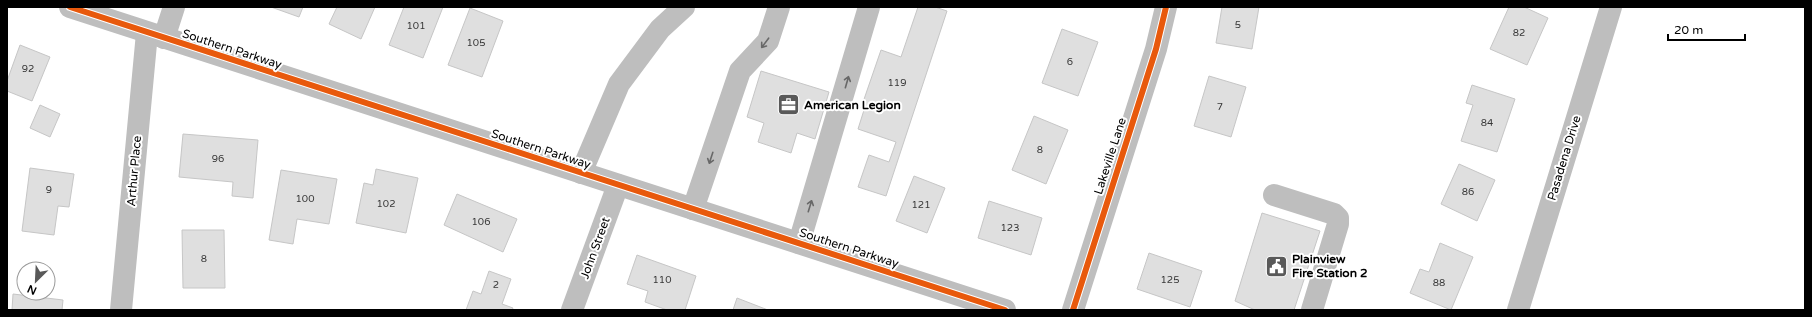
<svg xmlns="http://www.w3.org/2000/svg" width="1812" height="317" font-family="'Varela Round',sans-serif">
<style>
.building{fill:#dfdfdf;stroke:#c6c6c6}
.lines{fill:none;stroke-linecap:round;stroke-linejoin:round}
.minor{stroke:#bebebe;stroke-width:22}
.cycleway-casing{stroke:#fff;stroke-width:8}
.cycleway{stroke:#e8590c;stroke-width:6}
.oneway{stroke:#686868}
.labels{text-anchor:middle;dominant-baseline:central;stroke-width:4;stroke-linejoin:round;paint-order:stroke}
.number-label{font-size:10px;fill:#383838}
.street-label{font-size:12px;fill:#000;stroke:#fff}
.poi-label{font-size:12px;font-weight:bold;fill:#000;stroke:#fff;text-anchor:start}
</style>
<rect width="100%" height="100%" fill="#fff"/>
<g class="building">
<polygon points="271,7 303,7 299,17"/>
<polygon points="337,7 375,7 361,39 329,24"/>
<polygon points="404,7 443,7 423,58 389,45"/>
<polygon points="918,7 935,7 947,11 886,196 858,187 869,155 889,162 896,142 858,129 864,110 861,108 881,50 901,57"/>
<polygon points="1222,7 1259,7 1252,49 1216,43"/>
<polygon points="1509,7 1524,7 1548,18 1527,65 1490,49"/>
<polygon points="470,8 503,21 482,77 448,65"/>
<polygon points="1062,29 1098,42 1078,96 1042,83"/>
<polygon points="20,45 50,57 32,101 7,91 7,81"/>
<polygon points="761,71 829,92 815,139 797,133 791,153 758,142 764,123 747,117"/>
<polygon points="1209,76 1246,87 1231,137 1194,126"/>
<polygon points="1472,85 1515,99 1497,152 1461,141 1473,105 1466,103"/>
<polygon points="40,105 60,114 50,137 30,128"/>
<polygon points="1034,116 1068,130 1046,184 1012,170"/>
<polygon points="183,134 258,140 253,198 232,196 233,182 179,177"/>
<polygon points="1459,164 1495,180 1477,221 1441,204"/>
<polygon points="30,168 74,174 69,207 58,206 54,235 22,231"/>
<polygon points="376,169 418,178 406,233 356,223 364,183 373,185"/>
<polygon points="281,170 337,179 329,224 297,219 293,244 269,240"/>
<polygon points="914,176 945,188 927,233 896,221"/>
<polygon points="457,194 517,219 503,252 444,225"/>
<polygon points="989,201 1042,218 1031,255 978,238"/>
<polygon points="1262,213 1320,231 1294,310 1255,310 1235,301"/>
<polygon points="182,230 224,230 225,288 183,288"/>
<polygon points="1440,243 1473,257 1451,310 1410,293 1420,269 1429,272"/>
<polygon points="1149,253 1202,271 1190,307 1137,289"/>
<polygon points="637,255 696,276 685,310 667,310 645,302 648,291 627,284"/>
<polygon points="489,271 511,279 502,304 513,308 512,310 466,310 473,291 481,294"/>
<polygon points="13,294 63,300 62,310 12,310"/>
<polygon points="737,298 768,310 733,310"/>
</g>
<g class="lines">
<g class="minor">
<polyline points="70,7 1005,310"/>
<polyline points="164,38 174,7"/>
<polyline points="581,173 619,84 660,29 684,7"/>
<polyline points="1274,195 1334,214 1338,218 1338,224 1312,310"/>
<polyline points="693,209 740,71 768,41 779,7"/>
<polyline points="799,243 869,7"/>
<polyline points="121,310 147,33"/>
<polyline points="572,310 618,185"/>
<polyline points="1073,310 1156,49 1166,7"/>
<polyline points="1518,310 1611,7"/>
</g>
<defs>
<g id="cycleway">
<polyline points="70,7 1005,310"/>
<polyline points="1073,310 1156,49 1166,7"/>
</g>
</defs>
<use href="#cycleway" class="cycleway-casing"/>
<use href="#cycleway" class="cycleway"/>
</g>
<defs><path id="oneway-shaft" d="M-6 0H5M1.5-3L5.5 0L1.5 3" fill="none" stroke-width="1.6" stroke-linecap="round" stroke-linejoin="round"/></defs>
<g class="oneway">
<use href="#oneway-shaft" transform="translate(765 43) rotate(127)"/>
<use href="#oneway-shaft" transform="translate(847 82) rotate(-74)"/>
<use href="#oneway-shaft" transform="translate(711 158) rotate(108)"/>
<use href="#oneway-shaft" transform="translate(810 206) rotate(-73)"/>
</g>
<defs>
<symbol id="office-square" viewBox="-11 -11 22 22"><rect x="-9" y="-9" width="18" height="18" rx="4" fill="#595959" stroke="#fff"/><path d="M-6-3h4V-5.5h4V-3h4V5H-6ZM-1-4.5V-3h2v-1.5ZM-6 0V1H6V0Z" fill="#fff"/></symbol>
<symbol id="civic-square" viewBox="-11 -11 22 22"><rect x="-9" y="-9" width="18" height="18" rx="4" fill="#595959" stroke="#fff"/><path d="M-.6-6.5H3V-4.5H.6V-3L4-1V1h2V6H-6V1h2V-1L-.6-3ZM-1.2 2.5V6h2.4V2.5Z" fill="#fff"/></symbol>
</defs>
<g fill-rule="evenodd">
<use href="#office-square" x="776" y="92" width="25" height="25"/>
<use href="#civic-square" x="1264" y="254" width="25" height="25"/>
</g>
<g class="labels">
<g class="number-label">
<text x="1238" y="25">5</text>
<text x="416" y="26">101</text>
<text x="1519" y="33">82</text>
<text x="476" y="43">105</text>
<text x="1070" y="62">6</text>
<text x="28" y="69">92</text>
<text x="897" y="83">119</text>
<text x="1220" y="107">7</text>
<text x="1487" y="123">84</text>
<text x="1040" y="150">8</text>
<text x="218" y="159">96</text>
<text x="49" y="190">9</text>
<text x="1468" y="192">86</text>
<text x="305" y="199">100</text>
<text x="386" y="204">102</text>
<text x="921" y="205">121</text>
<text x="481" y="222">106</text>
<text x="1010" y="228">123</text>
<text x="204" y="259">8</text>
<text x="662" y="280">110</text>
<text x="1170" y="280">125</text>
<text x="1439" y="283">88</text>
<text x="496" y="285">2</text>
</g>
<g class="street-label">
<text transform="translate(232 49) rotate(18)">Southern Parkway</text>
<text transform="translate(541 149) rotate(18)">Southern Parkway</text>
<text transform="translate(1110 156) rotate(-72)">Lakeville Lane</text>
<text transform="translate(1564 158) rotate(-73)">Pasadena Drive</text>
<text transform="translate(134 171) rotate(-85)">Arthur Place</text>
<text transform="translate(595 248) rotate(-70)">John Street</text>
<text transform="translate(849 248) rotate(18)">Southern Parkway</text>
</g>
<g class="poi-label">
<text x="804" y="105">American Legion</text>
<text x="1292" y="259">Plainview<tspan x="1292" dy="14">Fire Station 2</tspan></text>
</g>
</g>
<rect width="1812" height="317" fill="none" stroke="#000000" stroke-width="16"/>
<g transform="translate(36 281) rotate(204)"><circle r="19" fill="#ffffff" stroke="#999999"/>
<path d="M0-3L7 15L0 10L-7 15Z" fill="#595959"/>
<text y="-6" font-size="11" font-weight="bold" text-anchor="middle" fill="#000000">N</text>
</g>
<path d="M1668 34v6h77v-6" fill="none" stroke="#000000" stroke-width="2"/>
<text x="1674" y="34" font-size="12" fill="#000000" stroke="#ffffff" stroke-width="3" paint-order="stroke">20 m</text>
</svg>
